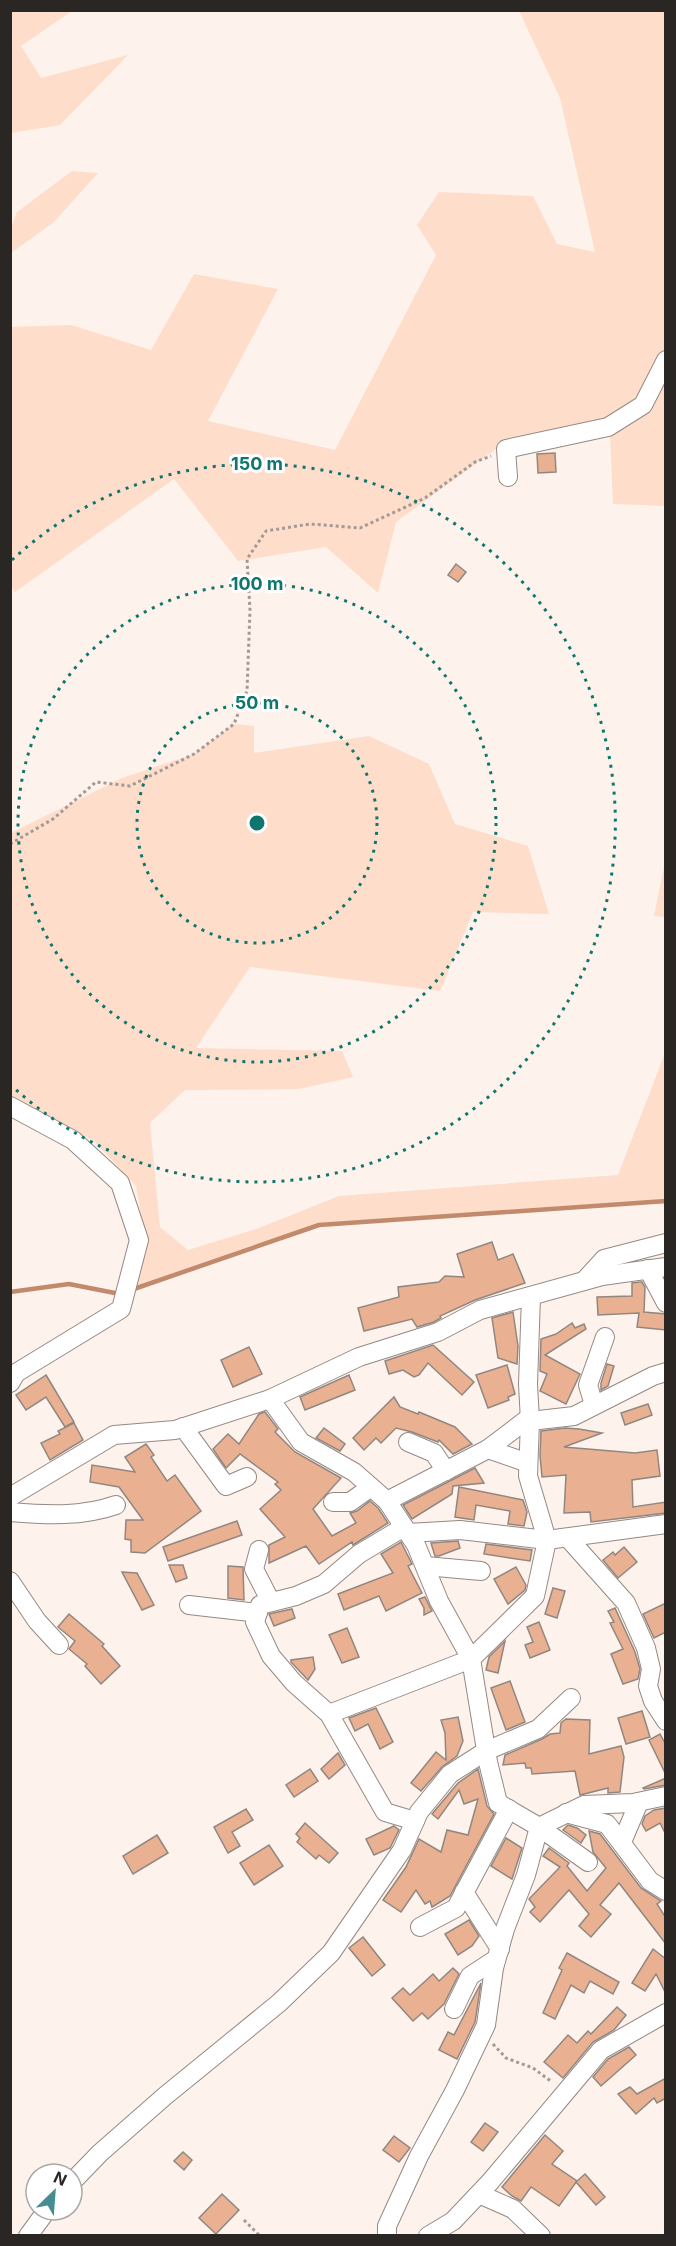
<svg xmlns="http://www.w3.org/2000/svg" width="676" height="2246" font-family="Inter,sans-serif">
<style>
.green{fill:#feddcb}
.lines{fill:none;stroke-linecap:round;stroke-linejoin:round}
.stream{stroke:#c18a6c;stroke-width:4.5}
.building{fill:#e9b091;stroke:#918781;stroke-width:1.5}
.minor-casing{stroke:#948984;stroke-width:20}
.path{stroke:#a39a96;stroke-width:3;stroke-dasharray:3 3;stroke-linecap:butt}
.minor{stroke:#fff;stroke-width:18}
.ring{fill:none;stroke:#0f766e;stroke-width:3;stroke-dasharray:3 6}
.centre{fill:#0f766e;stroke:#fff;stroke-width:3}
.ring-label{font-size:18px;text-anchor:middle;font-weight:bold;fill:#0f766e;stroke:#fff;stroke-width:6;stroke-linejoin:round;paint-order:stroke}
</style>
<rect width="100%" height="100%" fill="#fef2ec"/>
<g class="green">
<polygon points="11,10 72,11 21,46 41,78 128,55 60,125 11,133"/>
<polygon points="519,11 665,11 665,356 641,401 607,423 504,443 396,522 378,593 326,547 238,561 174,479 15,592 10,585 10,327 71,325 151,350 194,274 278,289 208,421 335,450 436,255 417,225 439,192 533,196 557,244 595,252 560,98"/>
<polygon points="72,171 98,173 54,222 11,253 11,228 17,212"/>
<polygon points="665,367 665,506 613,504 610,433"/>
<polygon points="234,724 254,726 254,753 369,736 429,764 455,824 528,846 549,914 473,912 440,991 250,967 196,1048 342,1051 353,1077 299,1089 185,1090 150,1123 160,1227 188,1250 259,1228 339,1196 618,1175 665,1053 665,1205 653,1203 319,1225 132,1290 145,1239 136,1186 94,1141 11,1096 11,833 122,778 194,754"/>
<polygon points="665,862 665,917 654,916"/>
</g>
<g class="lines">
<g class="stream">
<polyline points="131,1290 319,1225 666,1201"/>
<polyline points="10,1292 69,1284 120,1294"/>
</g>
</g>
<g class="building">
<polygon points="555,453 556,472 538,473 537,454"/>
<polygon points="456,564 466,572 458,582 448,575"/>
<polygon points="492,1242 498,1260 513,1254 525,1283 475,1300 440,1316 441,1318 434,1322 417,1327 412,1319 364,1331 358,1308 399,1297 398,1287 439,1282 445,1276 464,1277 457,1254"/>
<polygon points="640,1282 642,1282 645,1287 644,1312 666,1314 666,1330 637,1327 639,1313 598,1315 597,1297 632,1296 632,1283"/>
<polygon points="513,1312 518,1346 517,1364 498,1358 492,1318"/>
<polygon points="572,1323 575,1328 584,1324 586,1329 545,1355 580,1374 566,1404 540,1391 547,1374 540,1371 541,1339 556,1334"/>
<polygon points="433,1345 474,1382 462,1395 428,1363 419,1375 414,1377 403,1370 389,1374 385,1361"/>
<polygon points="249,1347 262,1374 233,1387 221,1360"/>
<polygon points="607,1364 614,1366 608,1386 601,1390 601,1383"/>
<polygon points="507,1365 515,1394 508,1397 509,1400 488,1408 476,1375"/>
<polygon points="46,1375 74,1422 65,1427 46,1397 26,1410 16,1395"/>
<polygon points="349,1375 355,1390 305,1410 300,1397"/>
<polygon points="394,1397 400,1407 418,1414 419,1412 455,1427 472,1444 453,1454 439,1440 438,1442 412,1432 396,1428 381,1443 376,1438 364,1450 353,1438"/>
<polygon points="648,1404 652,1415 625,1425 621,1413"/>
<polygon points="265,1412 278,1429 275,1432 295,1452 341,1478 313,1509 332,1536 356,1523 350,1513 357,1511 370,1501 378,1508 388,1523 353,1545 352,1542 319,1564 306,1546 269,1563 269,1545 285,1537 260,1509 281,1490 275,1484 278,1482 240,1454 226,1468 213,1449 228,1434 239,1444 259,1414"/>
<polygon points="74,1423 83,1440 50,1460 41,1443 60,1434 58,1431"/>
<polygon points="324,1428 345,1444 340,1451 316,1438"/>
<polygon points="565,1428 579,1429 602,1433 564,1447 635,1453 657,1450 660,1476 632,1480 633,1507 666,1502 666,1513 591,1522 590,1512 564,1513 566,1475 542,1477 540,1456 541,1431"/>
<polygon points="146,1444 154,1455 151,1457 167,1481 175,1475 201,1511 145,1553 131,1552 131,1540 125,1539 126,1520 143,1520 119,1487 90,1482 92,1465 135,1472 125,1457"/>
<polygon points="475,1468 484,1483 453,1486 452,1494 412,1519 403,1505"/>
<polygon points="459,1487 523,1500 527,1512 524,1526 508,1524 510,1511 476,1505 474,1520 455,1517"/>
<polygon points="237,1521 242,1535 168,1561 163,1547"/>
<polygon points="458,1541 460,1548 439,1556 435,1556 431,1543"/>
<polygon points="401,1542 412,1564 408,1566 422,1593 386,1611 379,1596 344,1610 338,1594 393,1573 381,1554"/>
<polygon points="486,1544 532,1550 530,1561 484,1554"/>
<polygon points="624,1547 637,1562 618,1578 603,1560 613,1552 615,1555"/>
<polygon points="169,1565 183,1565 187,1578 176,1582"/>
<polygon points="228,1566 243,1567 244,1600 228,1598"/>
<polygon points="516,1567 526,1585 525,1590 508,1604 494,1579"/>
<polygon points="122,1572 137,1573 154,1605 142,1610"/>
<polygon points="553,1588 565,1591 557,1618 545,1614"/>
<polygon points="425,1597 432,1611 424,1615 424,1608 419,1599"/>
<polygon points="666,1603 666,1632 654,1638 643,1614"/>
<polygon points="615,1608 635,1652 640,1669 638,1679 623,1684 611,1654 623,1649 610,1623 614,1622 608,1611"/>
<polygon points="292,1609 295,1618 274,1626 269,1614"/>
<polygon points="69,1614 104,1644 102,1646 120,1666 101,1684 85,1666 87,1664 69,1649 75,1641 58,1627"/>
<polygon points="539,1622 550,1650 530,1658 525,1645 533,1642 527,1627"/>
<polygon points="347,1628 359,1657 342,1663 329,1635"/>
<polygon points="505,1641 498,1673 486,1670 489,1657"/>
<polygon points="313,1657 315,1669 308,1680 291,1662 291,1660"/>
<polygon points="510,1681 525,1722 506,1730 491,1688"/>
<polygon points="376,1708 393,1742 380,1749 368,1724 355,1731 349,1718"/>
<polygon points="642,1711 650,1737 626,1744 618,1718"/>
<polygon points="458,1717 463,1741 457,1756 442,1767 421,1791 411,1783 436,1752 446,1760 445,1733 441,1720"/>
<polygon points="566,1719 590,1720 589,1754 621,1746 624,1757 620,1792 608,1793 608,1788 580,1795 575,1771 532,1774 531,1768 526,1768 525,1763 503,1765 505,1755 542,1739 550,1734 560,1733 561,1723"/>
<polygon points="660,1734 666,1745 666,1775 649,1740"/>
<polygon points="338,1753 345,1765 329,1779 321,1769"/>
<polygon points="310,1769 318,1781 294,1797 286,1785"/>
<polygon points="478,1769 487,1806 494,1814 450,1896 432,1907 430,1901 425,1904 416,1890 401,1912 383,1900 406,1867 419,1839 441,1852 447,1830 468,1835 478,1799 464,1804 459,1790 438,1819 432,1814 458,1783"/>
<polygon points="666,1778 666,1785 644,1789 643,1788"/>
<polygon points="666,1808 666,1835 660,1823 646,1831 642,1824 645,1816 654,1810"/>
<polygon points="246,1809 253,1820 232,1832 240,1846 228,1853 214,1827"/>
<polygon points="305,1823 338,1853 329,1863 319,1855 316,1859 297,1842 300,1838 296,1834"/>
<polygon points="568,1825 577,1828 586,1835 581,1843 563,1830"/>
<polygon points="394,1826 399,1830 390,1848 374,1855 366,1839"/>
<polygon points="589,1831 600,1834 641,1888 661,1901 657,1904 666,1918 666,1944 619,1883 600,1905 611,1914 591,1937 579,1926 589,1914 569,1890 540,1922 530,1912 535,1907 529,1899 560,1867 543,1856 549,1848 569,1863 567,1866 587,1891 606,1868 593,1852"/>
<polygon points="157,1835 168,1853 133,1874 123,1856"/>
<polygon points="506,1838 522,1848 512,1879 491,1866"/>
<polygon points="269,1845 283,1866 254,1885 240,1863"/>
<polygon points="469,1920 479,1936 472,1946 458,1955 445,1934"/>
<polygon points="363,1937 385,1965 372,1976 349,1948"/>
<polygon points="653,1949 666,1959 666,1994 656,1974 645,1991 632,1983"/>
<polygon points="567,1953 619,1982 613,1994 590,1981 584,1993 571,1985 555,2019 543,2013 562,1970 559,1968"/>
<polygon points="453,1968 459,1974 444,2004 428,2019 422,2013 413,2021 392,1998 403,1988 410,1995 433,1974 439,1981"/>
<polygon points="481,1983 475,2022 457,2059 439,2050 448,2032 454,2035"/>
<polygon points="617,2007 626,2015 614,2030 593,2042 563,2078 544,2062 568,2035 577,2043 588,2031 591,2034"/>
<polygon points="629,2047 636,2055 601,2086 593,2077 608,2059"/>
<polygon points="666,2078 666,2098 657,2103 654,2098 636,2114 618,2094 630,2087 637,2094"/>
<polygon points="485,2123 498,2132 483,2151 471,2142"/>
<polygon points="545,2135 563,2151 552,2164 577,2181 559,2206 531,2187 521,2201 512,2196 502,2187"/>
<polygon points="394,2136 410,2148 399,2162 383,2150"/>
<polygon points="183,2152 192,2160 184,2170 174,2161"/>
<polygon points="585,2174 605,2197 596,2205 576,2182"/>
<polygon points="222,2194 239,2210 216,2234 199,2218"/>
</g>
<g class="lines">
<defs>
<g id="minor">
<polyline points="508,477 506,449 608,427 643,405 666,360"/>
<polyline points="10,1106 73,1140 120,1183 139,1240 121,1309 16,1373 10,1383"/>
<polyline points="648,1269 666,1303"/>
<polyline points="584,1281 604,1259 666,1243"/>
<polyline points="270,1399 301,1442 354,1472 387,1501 416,1545 439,1601 471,1659 488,1762 498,1803 539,1827 588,1862"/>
<polyline points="594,1405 588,1385 605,1337"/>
<polyline points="530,1421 574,1416 653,1376 666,1372"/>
<polyline points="183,1427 226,1486 247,1477"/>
<polyline points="408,1442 434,1453 446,1471"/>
<polyline points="528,1463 488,1449 530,1417"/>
<polyline points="10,1497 114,1435 175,1430 270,1399 359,1357 438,1332 480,1310 602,1276 666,1267"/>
<polyline points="387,1501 488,1449"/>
<polyline points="333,1502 350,1502 371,1487"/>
<path d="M10 1512C46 1515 82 1517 116 1505"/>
<polyline points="404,1527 359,1554 324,1584 296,1596 260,1605 255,1622 271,1656 294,1683 329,1714 385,1812 415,1821"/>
<polyline points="408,1533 460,1530 547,1540 666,1524"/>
<polyline points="568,1538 626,1603 646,1648 651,1669 648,1686 653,1701 666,1721"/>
<polyline points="259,1550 254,1569 271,1602"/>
<polyline points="425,1566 481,1571"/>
<polyline points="10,1581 37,1621 59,1645"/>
<polyline points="189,1605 258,1613"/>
<polyline points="329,1714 471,1659 535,1596 547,1540 528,1476 530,1421 528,1384 531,1297"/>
<polyline points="566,1813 607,1824 650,1881 666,1891"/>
<polyline points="622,1842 639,1802"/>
<polyline points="464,1892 500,1949"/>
<polyline points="420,1927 456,1908 509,1809"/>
<polyline points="454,2009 470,1976 496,1959"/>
<polyline points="72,2182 100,2153 165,2096 279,2003 331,1953 402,1850 419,1812 450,1774 486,1751 538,1729 571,1698"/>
<polyline points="479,2194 513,2209 541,2236"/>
<polyline points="28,2236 47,2210"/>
<polyline points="387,2236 387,2226 419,2156 455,2090 486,2025 494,1968 505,1929 526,1875 539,1827 584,1805 633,1803 666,1796"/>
<polyline points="428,2236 453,2221 490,2182 601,2050 666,2013"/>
</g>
</defs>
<use href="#minor" class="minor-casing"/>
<g class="path">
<polyline points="10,844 53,819 96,782 130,786 194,754 234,724 247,691 250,610 247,559 266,531 310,524 360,528 425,498 475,462 491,456"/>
<polyline points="493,2044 506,2058 533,2068 552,2082"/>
<polyline points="244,2220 260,2236"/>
</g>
<use href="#minor" class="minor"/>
</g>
<g class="ring">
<circle cx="257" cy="823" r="120"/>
<circle cx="257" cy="823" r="239"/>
<path d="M12 560A359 359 0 1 1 12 1086"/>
</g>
<circle cx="257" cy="823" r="9" class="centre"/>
<g class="ring-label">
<text x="257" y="470">150 m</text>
<text x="257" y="590">100 m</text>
<text x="257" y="709">50 m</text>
</g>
<rect width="676" height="2246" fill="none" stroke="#2a2624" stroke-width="24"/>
<g transform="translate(54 2192) rotate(25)"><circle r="28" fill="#ffffff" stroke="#aaa8a7" stroke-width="1.5"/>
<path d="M0-4.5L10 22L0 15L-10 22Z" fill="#458d90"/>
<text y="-9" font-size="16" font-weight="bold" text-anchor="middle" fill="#2a2624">N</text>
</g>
</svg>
